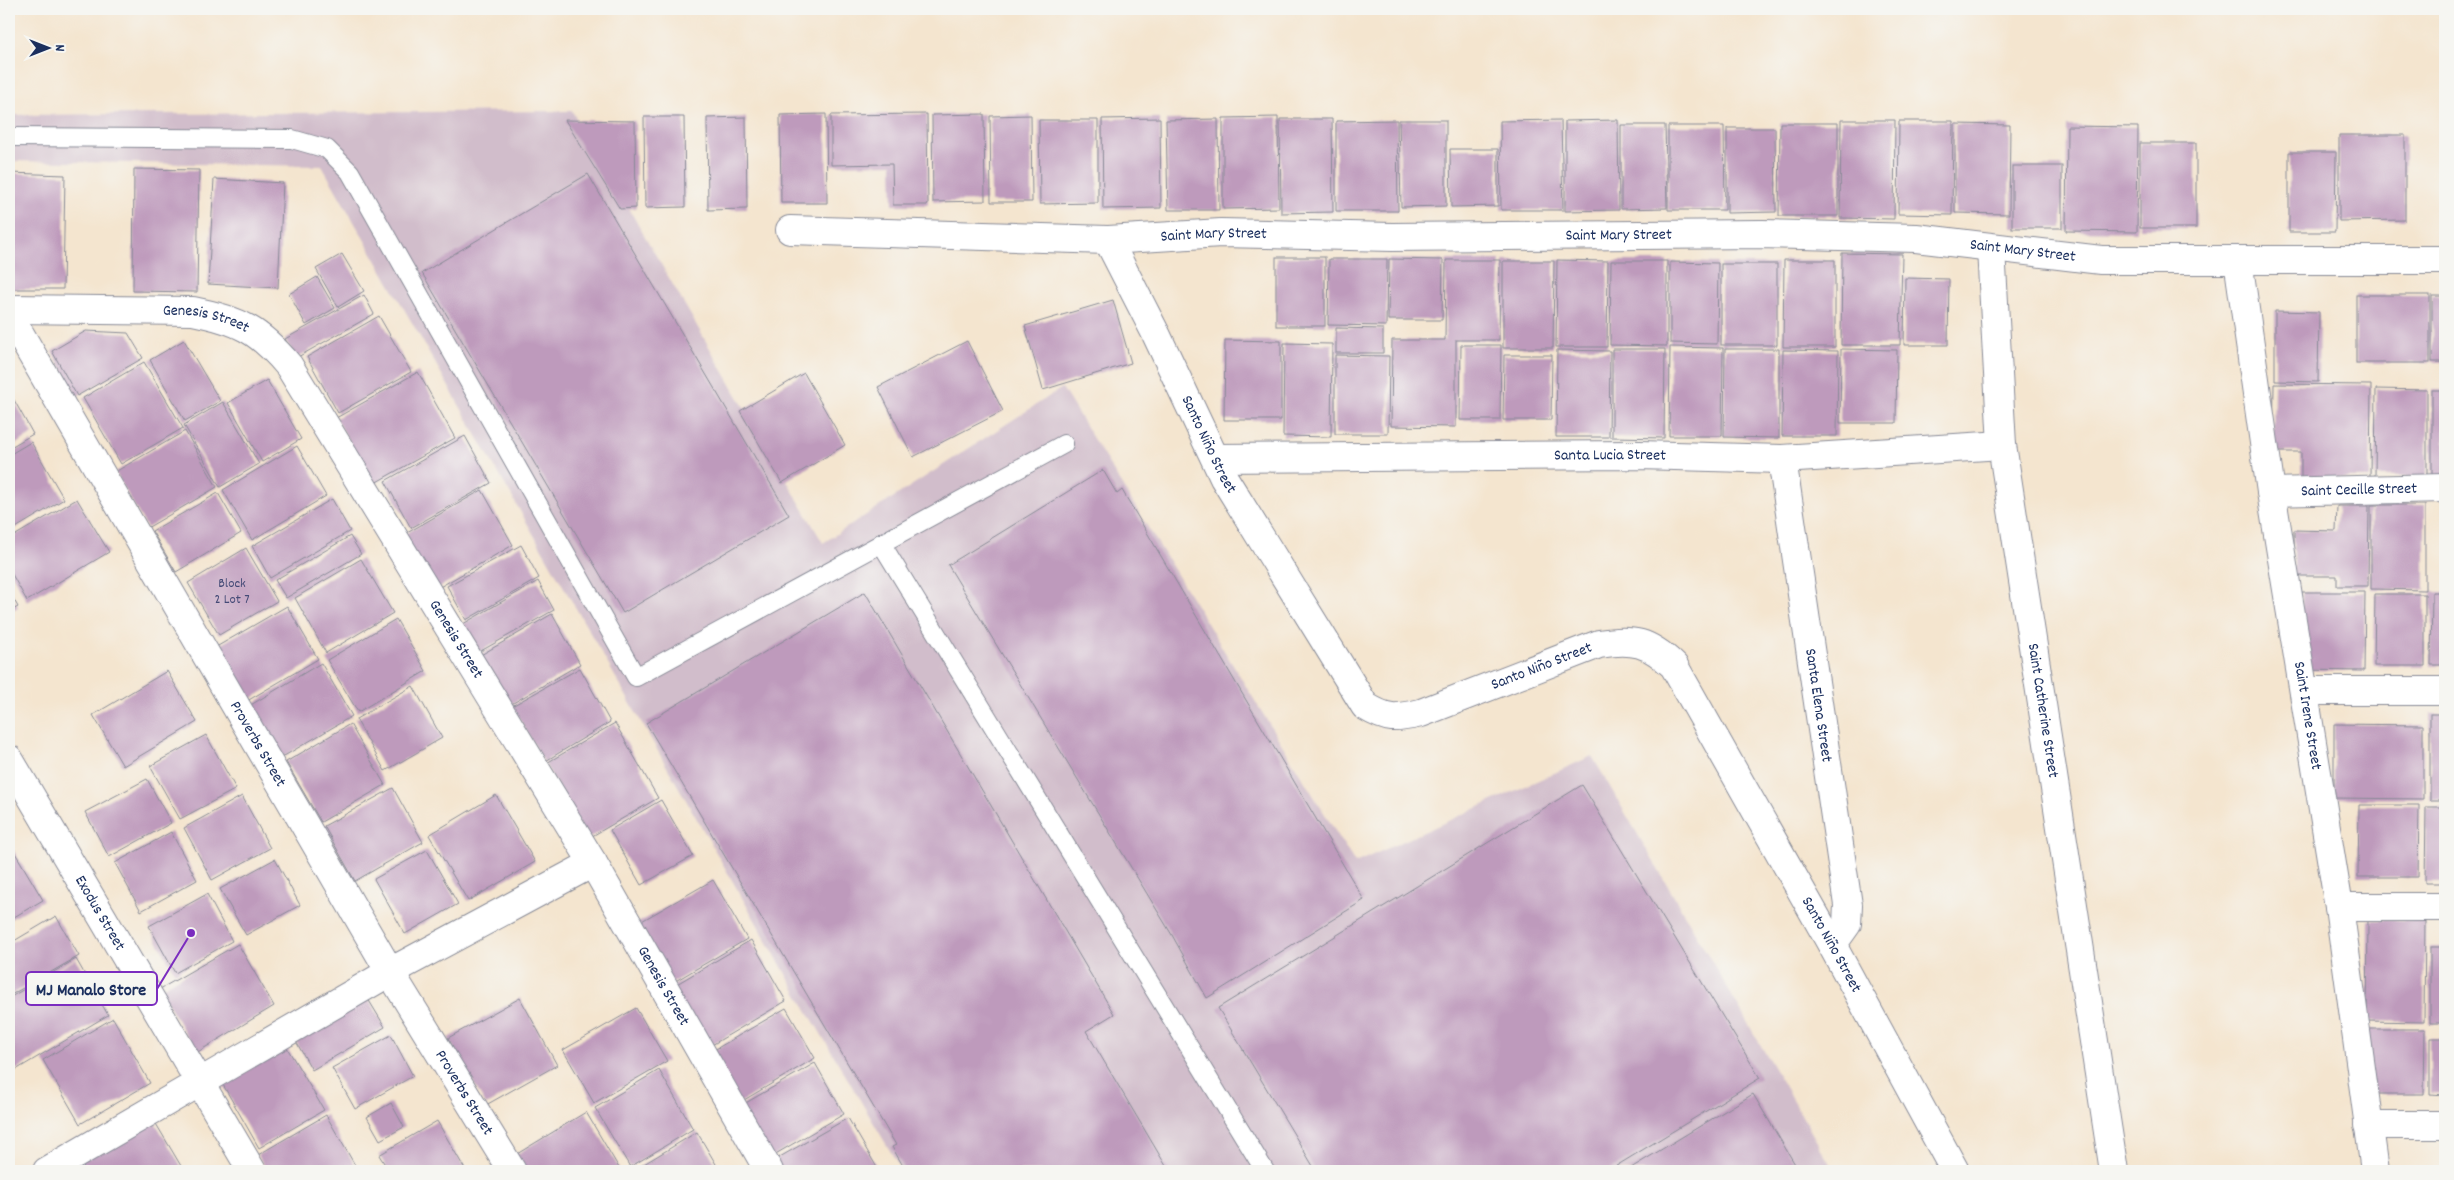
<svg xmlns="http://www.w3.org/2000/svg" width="2454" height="1180" font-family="Dekko,sans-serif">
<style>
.industrial{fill:#d1bdcb}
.building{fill:#be9abc}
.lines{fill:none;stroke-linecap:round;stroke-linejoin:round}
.service-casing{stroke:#888a96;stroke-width:20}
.minor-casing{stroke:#888a96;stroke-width:30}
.service{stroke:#fff;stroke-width:18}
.minor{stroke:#fff;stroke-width:28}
.labels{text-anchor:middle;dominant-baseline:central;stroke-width:5;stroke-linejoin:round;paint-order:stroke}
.number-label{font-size:14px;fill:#444a76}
.street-label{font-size:16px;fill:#1b2f5e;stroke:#f6f6f2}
.leader{fill:none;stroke:#7b2cbf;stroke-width:2}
.callout-dot{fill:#7b2cbf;stroke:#f6f6f2;stroke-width:2}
.callout{fill:#f6f6f2;stroke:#7b2cbf;stroke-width:2}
.callout-label{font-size:18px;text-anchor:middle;font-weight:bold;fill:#1b2f5e}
</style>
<rect width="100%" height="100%" fill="#f6f6f2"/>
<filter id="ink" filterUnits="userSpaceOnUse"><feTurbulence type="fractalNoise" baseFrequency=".02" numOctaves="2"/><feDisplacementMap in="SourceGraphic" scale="10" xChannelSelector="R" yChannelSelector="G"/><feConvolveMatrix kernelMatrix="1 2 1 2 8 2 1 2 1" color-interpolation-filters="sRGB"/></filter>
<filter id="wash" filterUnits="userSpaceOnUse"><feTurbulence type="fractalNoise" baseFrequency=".0096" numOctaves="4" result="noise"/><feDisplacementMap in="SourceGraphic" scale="20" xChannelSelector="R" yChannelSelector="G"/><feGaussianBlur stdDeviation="1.12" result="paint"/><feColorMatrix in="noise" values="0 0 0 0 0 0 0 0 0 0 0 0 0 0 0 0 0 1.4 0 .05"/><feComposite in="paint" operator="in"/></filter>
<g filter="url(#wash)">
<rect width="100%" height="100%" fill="#f4e5cf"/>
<polygon class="industrial" points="572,111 823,543 1062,388 1355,863 1592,756 1834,1171 902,1171 794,988 322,166 9,161 9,115"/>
<g id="blocks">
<g class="building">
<polygon points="826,114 827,203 781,203 780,115"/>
<polygon points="927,114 928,205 893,205 892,164 831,165 831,115"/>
<polygon points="984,114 985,201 933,202 932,115"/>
<polygon points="1031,115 1032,202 991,202 990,116"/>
<polygon points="644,117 684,117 685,207 645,208"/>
<polygon points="746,117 747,209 708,210 707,118"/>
<polygon points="1278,117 1279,208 1223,209 1223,118"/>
<polygon points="1160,118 1161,208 1103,209 1102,119"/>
<polygon points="1218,119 1219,210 1168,210 1166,120"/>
<polygon points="1280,119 1332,119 1333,212 1281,213"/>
<polygon points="565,120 635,121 636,208 620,209"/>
<polygon points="1039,120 1098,120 1098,203 1040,204"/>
<polygon points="1397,120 1398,211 1336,211 1336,121"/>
<polygon points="1399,120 1446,120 1446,206 1401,207"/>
<polygon points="1561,120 1563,210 1501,210 1500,121"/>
<polygon points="1618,120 1619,210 1565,211 1565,121"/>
<polygon points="1841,120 1895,120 1894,219 1840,218"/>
<polygon points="1899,121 1953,121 1952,215 1898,214"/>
<polygon points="1780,123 1838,123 1838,216 1779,216"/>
<polygon points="1955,124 2010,125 2009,214 1955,213"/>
<polygon points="1621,125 1665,125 1667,208 1621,209"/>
<polygon points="1668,126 1724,126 1725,210 1668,210"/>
<polygon points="2067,126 2138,127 2137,232 2066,231"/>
<polygon points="1727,128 1775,128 1776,212 1727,213"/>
<polygon points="2442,130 2445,130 2445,235 2443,235"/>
<polygon points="2339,135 2405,135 2405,220 2339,221"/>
<rect x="2140" y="143" width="56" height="85"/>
<polygon points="1450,149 1498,149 1498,206 1451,207"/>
<polygon points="2289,152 2336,152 2335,232 2289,232"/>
<rect x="2012" y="166" width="50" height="62"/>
<polygon points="134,169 199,170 197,292 133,291"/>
<polygon points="9,173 65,175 63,289 9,289"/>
<polygon points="588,174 789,515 623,613 422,273"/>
<polygon points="214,179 283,183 278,288 208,284"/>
<polygon points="1842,253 1902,254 1900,345 1841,345"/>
<polygon points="342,254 364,291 338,307 316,269"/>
<rect x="1276" y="257" width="49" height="69"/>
<polygon points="1329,259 1387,259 1386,326 1328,325"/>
<polygon points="1389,259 1443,260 1442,320 1388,320"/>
<polygon points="1446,260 1500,260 1499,340 1456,340 1456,427 1391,426 1392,340 1445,340"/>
<polygon points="1557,260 1608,261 1607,347 1556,347"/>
<polygon points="1784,260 1835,260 1835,347 1783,347"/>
<polygon points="1503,261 1554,261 1553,348 1503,348"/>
<polygon points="1611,261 1667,261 1667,346 1610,345"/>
<polygon points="1670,262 1718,263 1717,344 1670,343"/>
<rect x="1721" y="264" width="56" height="81"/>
<polygon points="317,277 335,308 306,325 289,294"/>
<polygon points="1905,278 1949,279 1948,345 1904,345"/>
<polygon points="364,295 374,314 296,358 285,339"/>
<rect x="2356" y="295" width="74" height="68"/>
<rect x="2432" y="296" width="13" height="66"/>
<polygon points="1113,300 1131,363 1043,390 1025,326"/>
<polygon points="2275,311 2319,312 2318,382 2275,381"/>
<polygon points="379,316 411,372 338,413 307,357"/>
<polygon points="1336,328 1383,329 1383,353 1336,353"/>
<polygon points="86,331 128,333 143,358 77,396 52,351"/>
<polygon points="184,340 220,401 185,421 150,360"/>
<polygon points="1225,340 1281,341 1281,420 1224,420"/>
<polygon points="967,341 1003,411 913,457 878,387"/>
<polygon points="1284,343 1332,344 1331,437 1283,436"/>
<polygon points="1461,345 1501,345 1500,420 1460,420"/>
<polygon points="1670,347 1723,348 1722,436 1669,436"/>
<polygon points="1612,349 1665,349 1664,438 1612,437"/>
<polygon points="1725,349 1779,349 1779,438 1724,437"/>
<polygon points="1841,349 1897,350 1896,423 1840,423"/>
<polygon points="1557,350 1610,351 1609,437 1556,437"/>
<polygon points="1783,350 1838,351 1837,436 1782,436"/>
<polygon points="1335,355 1389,356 1388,434 1335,434"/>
<polygon points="1504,355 1552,355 1551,420 1503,420"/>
<polygon points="144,362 183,428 121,464 83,398"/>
<polygon points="418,372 455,438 373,484 336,418"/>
<polygon points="804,373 845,445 782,483 740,411"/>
<polygon points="267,380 301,439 262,462 228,403"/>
<polygon points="2274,384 2371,385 2370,478 2301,478 2301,452 2273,452"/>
<polygon points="2376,389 2427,390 2427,477 2375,477"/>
<rect x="2432" y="390" width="13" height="88"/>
<polygon points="9,391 33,434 9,448"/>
<polygon points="223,402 259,464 220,487 184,425"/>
<polygon points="185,431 217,487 147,528 115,472"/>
<polygon points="465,436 491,483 411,528 385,481"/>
<polygon points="31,442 64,499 9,532 9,455"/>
<polygon points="297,446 326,496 252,540 223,490"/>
<polygon points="1103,470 1117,494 1122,490 1364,900 1207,998 1172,935 948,565"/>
<polygon points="482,490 513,545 431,592 400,537"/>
<polygon points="218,493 241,533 176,572 152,531"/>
<polygon points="77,499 109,552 27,601 9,569 9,539"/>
<polygon points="332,499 350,531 270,578 252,546"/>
<polygon points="2371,505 2425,505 2425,590 2371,589"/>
<polygon points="2337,506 2369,506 2368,586 2337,586 2337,576 2294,576 2294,530 2336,531"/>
<polygon points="350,536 361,554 286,598 275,580"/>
<polygon points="521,545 539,578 466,620 447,586"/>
<polygon points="246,548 277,601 219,635 188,583"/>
<polygon points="361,559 393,613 326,653 295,598"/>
<polygon points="538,581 554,610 479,652 463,624"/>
<polygon points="9,591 18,607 9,612"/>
<polygon points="865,592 1114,1014 1086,1031 1169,1171 906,1171 892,1147 896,1145 646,723"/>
<polygon points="2302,592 2365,592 2364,671 2301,670"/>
<polygon points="2432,592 2445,592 2445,665 2431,665"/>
<polygon points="2375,594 2425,594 2425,666 2374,666"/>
<polygon points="287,606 318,659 242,704 211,650"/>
<polygon points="552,614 580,664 508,706 479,656"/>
<polygon points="396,619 426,671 358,712 327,660"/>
<polygon points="321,663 352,716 279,759 249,706"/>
<polygon points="580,668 610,722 544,762 512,706"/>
<polygon points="167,671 197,722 123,766 93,715"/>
<polygon points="413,686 442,738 385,771 356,719"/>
<rect x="2430" y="714" width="15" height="86"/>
<polygon points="615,723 658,798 587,839 545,764"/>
<polygon points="350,724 385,785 321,822 286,762"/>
<polygon points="2334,724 2423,725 2423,799 2334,798"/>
<polygon points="206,735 236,789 180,819 150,766"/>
<polygon points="147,779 171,823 109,857 85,812"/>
<polygon points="1582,785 1760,1078 1608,1171 1316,1171 1218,1008"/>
<polygon points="393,788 423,842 355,881 324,826"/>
<polygon points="496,795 535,862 468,901 429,835"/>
<polygon points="242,796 270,848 212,880 184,828"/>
<polygon points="661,800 693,856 641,885 610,830"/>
<polygon points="2359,805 2419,805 2418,877 2358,877"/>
<polygon points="2426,807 2445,807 2445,883 2425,883"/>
<polygon points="171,832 197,880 141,911 115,863"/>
<polygon points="11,846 43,900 9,920 9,847"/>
<polygon points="427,850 458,904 405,934 374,879"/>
<polygon points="275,859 300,905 246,935 220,889"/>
<polygon points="713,880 747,939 667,986 633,926"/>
<polygon points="207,894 232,941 175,973 149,926"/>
<polygon points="56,916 79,956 9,996 9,944"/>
<polygon points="2368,920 2425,920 2424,1022 2367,1021"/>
<polygon points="751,940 786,1001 705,1049 670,988"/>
<polygon points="238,944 274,1006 196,1053 160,989"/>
<rect x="2430" y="947" width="15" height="76"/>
<polygon points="76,959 108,1015 9,1074 9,998"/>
<polygon points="365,994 385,1027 312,1070 293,1036"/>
<polygon points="520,998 557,1065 486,1105 448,1038"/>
<polygon points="636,1008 667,1061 594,1103 563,1050"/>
<polygon points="786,1008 815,1058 739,1103 709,1053"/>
<polygon points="113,1018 150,1083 80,1124 43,1060"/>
<polygon points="2364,1029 2425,1029 2424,1094 2364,1094"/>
<polygon points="391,1035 413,1076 355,1109 332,1068"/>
<polygon points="2430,1038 2445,1038 2445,1095 2430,1094"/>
<polygon points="286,1046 324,1110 259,1148 222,1083"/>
<polygon points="815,1063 844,1114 767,1159 737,1108"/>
<polygon points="659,1070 693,1129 630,1167 595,1108"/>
<polygon points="1753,1094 1799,1171 1626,1171"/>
<polygon points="391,1103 404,1127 380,1140 367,1117"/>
<polygon points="586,1112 619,1168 614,1171 520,1171 512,1157"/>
<polygon points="326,1115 356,1167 349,1171 267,1171 258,1155"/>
<polygon points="152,1117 184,1171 60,1171"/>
<polygon points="848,1118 879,1171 776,1171 771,1162"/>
<polygon points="437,1121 466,1171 389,1171 379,1155"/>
<polygon points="697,1132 720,1171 635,1171 634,1170"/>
</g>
</g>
</g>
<g filter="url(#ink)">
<use href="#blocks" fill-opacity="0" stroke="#888a96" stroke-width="1"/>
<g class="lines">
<defs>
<g id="service">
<polyline points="9,137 292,139 327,149 350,172 636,677 1064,444"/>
<polyline points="881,543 1265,1171"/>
</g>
<g id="minor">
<path id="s1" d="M790 230 1108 240 1221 233 1392 237 1762 234 1916 238 2101 260H2445"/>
<path id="s2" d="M1108 240 1156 334 1224 478 1365 706C1388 720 1395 719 1421 713L1599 644C1633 638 1649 642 1674 666L1832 945 1955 1171"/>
<path id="s3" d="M1991 249 2002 445 2114 1171"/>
<path id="s4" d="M2238 260 2271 492 2339 907 2375 1171"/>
<path id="s5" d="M9 309 193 311C239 320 259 330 289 366L593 863 769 1171"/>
<path id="s6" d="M9 315 390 972 512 1171"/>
<path id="s7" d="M1216 458 1639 455 1782 459 2002 445"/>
<path id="s8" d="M1782 459 1848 905 1847 924 1832 945"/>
<path id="s9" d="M2271 492 2445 488"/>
<polyline points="2304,691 2445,691"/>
<path id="s10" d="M9 759 252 1171"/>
<polyline points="2339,907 2445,907"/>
<polyline points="2368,1125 2445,1125"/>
<polyline points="47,1171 390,972 593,863"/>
</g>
</defs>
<use href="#service" class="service-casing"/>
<use href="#minor" class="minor-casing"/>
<use href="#service" class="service"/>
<use href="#minor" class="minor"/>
</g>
</g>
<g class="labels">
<g class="number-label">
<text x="232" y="584">Block<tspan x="232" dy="16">2 Lot 7</tspan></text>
</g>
<g class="street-label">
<text stroke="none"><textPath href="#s1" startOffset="829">Saint Mary Street</textPath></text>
<text stroke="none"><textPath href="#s1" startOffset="424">Saint Mary Street</textPath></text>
<text stroke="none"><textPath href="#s1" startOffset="1234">Saint Mary Street</textPath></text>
<text stroke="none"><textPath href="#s5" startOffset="198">Genesis Street</textPath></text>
<text stroke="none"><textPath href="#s2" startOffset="228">Santo Niño Street</textPath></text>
<text stroke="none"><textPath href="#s7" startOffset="394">Santa Lucia Street</textPath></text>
<text stroke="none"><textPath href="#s9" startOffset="88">Saint Cecille Street</textPath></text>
<text stroke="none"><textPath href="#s5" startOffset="618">Genesis Street</textPath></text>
<text stroke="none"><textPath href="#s2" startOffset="721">Santo Niño Street</textPath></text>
<text stroke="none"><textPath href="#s8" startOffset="249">Santa Elena Street</textPath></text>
<text stroke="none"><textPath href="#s3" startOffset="465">Saint Catherine Street</textPath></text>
<text stroke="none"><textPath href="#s4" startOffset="461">Saint Irene Street</textPath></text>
<text stroke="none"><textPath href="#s6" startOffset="496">Proverbs Street</textPath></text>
<text stroke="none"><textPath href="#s10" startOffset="179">Exodus Street</textPath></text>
<text stroke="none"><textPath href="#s2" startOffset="1185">Santo Niño Street</textPath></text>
<text stroke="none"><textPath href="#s5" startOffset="1022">Genesis Street</textPath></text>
<text stroke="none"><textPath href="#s6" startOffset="901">Proverbs Street</textPath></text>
</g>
</g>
<path class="leader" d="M191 933L157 989"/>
<circle class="callout-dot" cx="191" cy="933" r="5"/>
<rect class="callout" x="26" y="972" width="131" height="33" rx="5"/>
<g class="callout-label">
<text x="91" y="995">MJ Manalo Store</text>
</g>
<rect width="2454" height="1180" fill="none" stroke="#f6f6f2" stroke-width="30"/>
<g transform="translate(48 48) rotate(90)" stroke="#f6f6f2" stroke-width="4" paint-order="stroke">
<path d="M0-4L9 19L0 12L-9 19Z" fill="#1b2f5e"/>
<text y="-8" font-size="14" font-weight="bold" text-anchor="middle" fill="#1b2f5e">N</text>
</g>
</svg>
